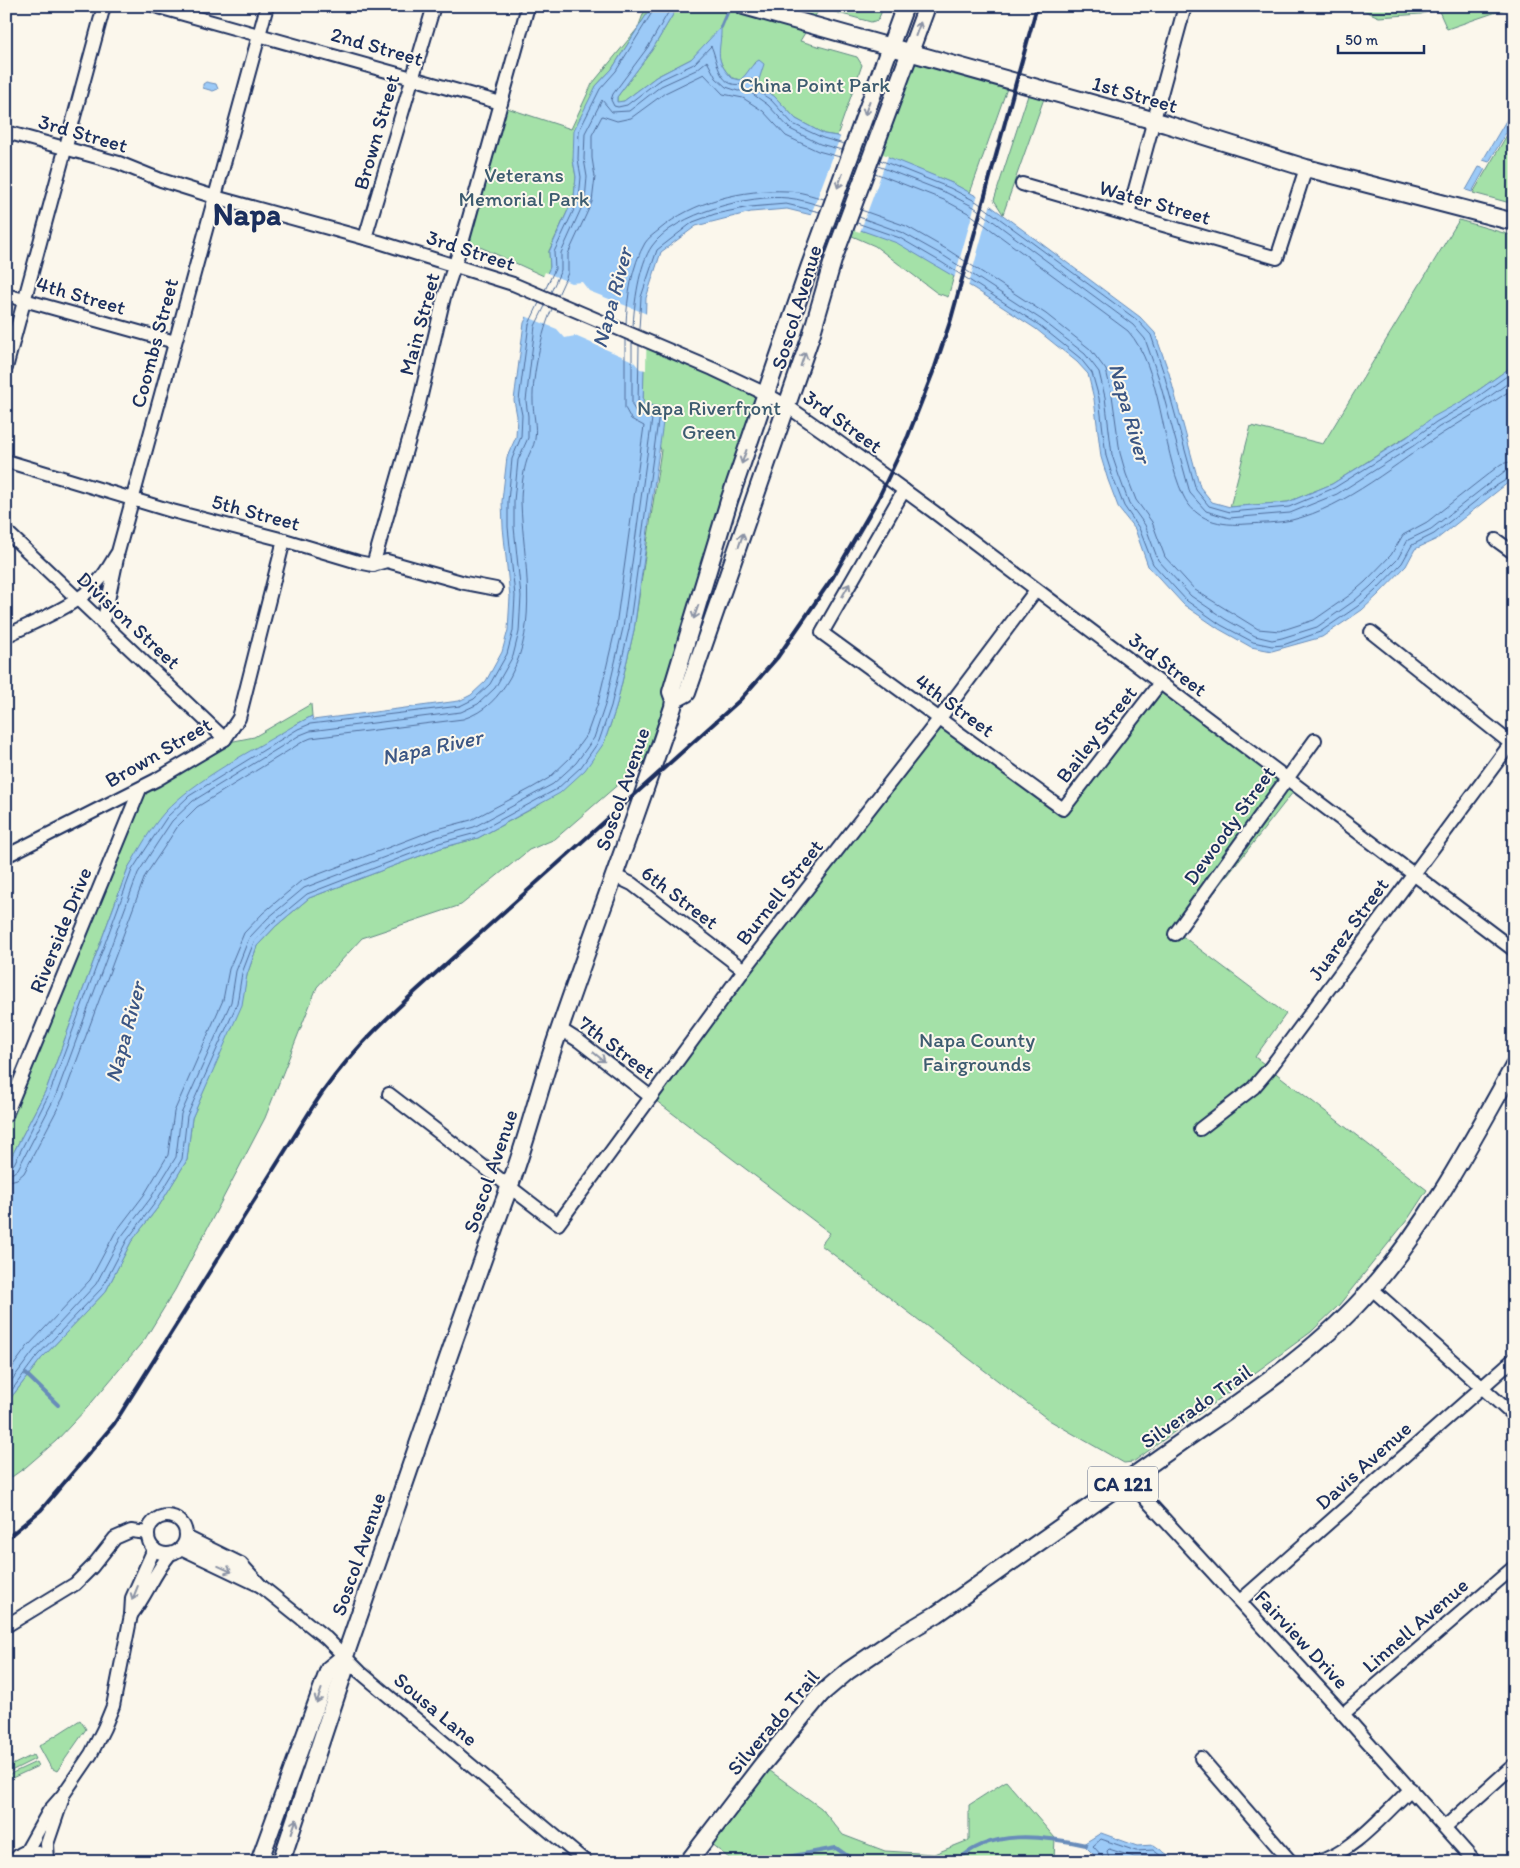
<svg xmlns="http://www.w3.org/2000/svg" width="1520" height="1868" font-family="Itim,sans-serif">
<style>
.green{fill:#a4e1a8;stroke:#608883}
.water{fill:#9ccaf7;stroke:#688cba}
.pier{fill:#fbf7ec}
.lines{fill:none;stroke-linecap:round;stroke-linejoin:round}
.shore{stroke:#4f6d9b;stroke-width:1}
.stream{stroke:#688cba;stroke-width:4}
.minor-casing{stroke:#1b2f5e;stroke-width:16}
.major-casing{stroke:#1b2f5e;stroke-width:20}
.minor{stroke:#fbf7ec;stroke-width:12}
.major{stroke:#fbf7ec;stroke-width:16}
.rail{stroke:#1b2f5e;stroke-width:4}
.oneway{stroke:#8b93a5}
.labels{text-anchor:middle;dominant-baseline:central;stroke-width:4;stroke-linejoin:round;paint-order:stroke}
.shield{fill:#fbf7ec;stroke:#5e6b89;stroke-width:1}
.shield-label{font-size:20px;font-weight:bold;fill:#1b2f5e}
.street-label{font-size:21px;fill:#1b2f5e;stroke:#fbf7ec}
.park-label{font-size:21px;fill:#3d5c70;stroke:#fbf7ec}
.water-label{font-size:22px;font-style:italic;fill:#3b5684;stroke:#fbf7ec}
.town-label{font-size:31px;font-weight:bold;fill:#1b2f5e;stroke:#fbf7ec}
</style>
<rect width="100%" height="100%" fill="#fbf7ec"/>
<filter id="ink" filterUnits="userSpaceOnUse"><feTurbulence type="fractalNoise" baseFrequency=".02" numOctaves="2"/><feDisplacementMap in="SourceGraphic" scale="10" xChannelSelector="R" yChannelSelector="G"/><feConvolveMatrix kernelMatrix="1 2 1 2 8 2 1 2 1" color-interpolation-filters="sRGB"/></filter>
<g filter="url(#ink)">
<g class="green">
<polygon points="646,6 652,6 612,69 596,86 573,160 576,177 574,197 549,251 550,267 546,277 478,246 462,243 501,106 571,129 592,84 638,28"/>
<path d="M678 6H884L878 20 871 22 820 8 800 41 857 57 862 65 837 136 824 134 796 119 774 96 757 86 759 76 755 62 747 74 740 80 732 78C720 66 715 53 721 37L698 52 691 59 656 77 624 101 617 103V97L652 50Z"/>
<polygon points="1354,6 1514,6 1447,29 1438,9 1421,14 1379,17"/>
<polygon points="910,53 1010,80 970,193 952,183 873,152"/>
<polygon points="1031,86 1047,90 1003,214 994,200"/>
<polygon points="1514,123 1514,204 1473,193"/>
<polygon points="1459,220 1514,236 1514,365 1466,399 1332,484 1288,502 1230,507 1251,426 1323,444"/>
<polygon points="846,225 897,242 954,276 948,297 937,293 875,246 843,232"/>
<polygon points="644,340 766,394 698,607 644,762 555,839 529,850 461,905 362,938 317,987 265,1118 175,1290 145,1339 87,1408 56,1441 26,1467 6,1481 6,1404 41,1359 106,1291 131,1242 159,1206 187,1160 192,1118 241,1005 247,975 257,946 276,926 309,898 441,848 478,838 539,805 604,743 616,708 634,630 661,450 643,405"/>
<polygon points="1160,683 1297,787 1181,935 1286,1014 1255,1057 1427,1190 1408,1219 1339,1305 1311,1332 1133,1462 1124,1463 1049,1420 821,1245 830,1233 651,1097 940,718 1063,809"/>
<polygon points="311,704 312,716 295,725 147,838 128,868 46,1090 6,1167 6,1115 140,789 229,742 254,737"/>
<polygon points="80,1720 86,1729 57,1771 51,1768 39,1746"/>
<polygon points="33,1755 35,1759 7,1773 6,1768"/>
<polygon points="36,1762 38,1766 10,1779 8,1775"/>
<polygon points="762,1765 821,1808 843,1835 885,1851 934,1854 969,1840 969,1805 1006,1781 1055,1838 1054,1859 1050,1862 734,1862 706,1840"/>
</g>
<g class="water">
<path d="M652 6H678L652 50 617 97V102L624 101 656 77 691 59 721 27C722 50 712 58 732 78L740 80C748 74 751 64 759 60L764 64 757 86 774 96 796 119 824 134 837 136 952 183 980 198 1140 317 1155 333 1169 373 1200 487 1212 502 1230 507 1288 502 1332 484 1407 437 1433 417 1466 399 1514 365V478L1437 539 1415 549 1406 566 1378 595 1362 610 1322 637 1272 651 1251 647 1219 629 1184 605 1148 566 1135 529 1119 509 1108 480 1101 457 1094 399 1088 374 1077 362 1036 329 975 289 897 243 832 220 787 209 751 212 696 226 661 252 646 298 643 404 665 408 634 630 616 708 604 743 585 770 560 793 478 838 441 848 309 898 276 926 257 946 247 975 242 1005 192 1118 187 1160 159 1206 131 1242 106 1291 41 1359 6 1404V1167L46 1090 128 868C139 850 150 829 164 813 195 779 255 749 295 725L312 716 313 720 459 701 471 695 486 681 502 652 508 630 510 597 503 527 502 501 507 457 516 437 517 416 514 400 524 323 550 267 549 252 574 197 576 177 573 160 574 130 596 86 612 69Z"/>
<polygon points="206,82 216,84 218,89 213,91 203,88 203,84"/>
<polygon points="1514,107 1514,119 1489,162 1483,160"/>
<polygon points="1479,167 1485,169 1472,192 1466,190"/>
<polygon points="1101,1833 1137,1846 1154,1845 1178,1862 1101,1862 1083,1844"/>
</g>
<g class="pier">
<polygon points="841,135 888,156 860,232 810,217"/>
<polygon points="978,194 991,203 968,287 954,279"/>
<polygon points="545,272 571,283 582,282 589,291 647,314 646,370 640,369 633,361 575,336 565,338 557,329 525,316"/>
</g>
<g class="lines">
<g class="shore">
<path d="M672 6 648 47 613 94 611 100 614 106 618 107 627 105 658 81 694 64 711 46C717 57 718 89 741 84 745 84 748 80 752 79L754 89 771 100 793 124 823 138 844 144"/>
<polyline points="880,160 950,188 977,202 1137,320 1151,335 1164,374 1196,490 1209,506 1230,512 1289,507 1334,488 1410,441 1436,422 1469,403 1514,371"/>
<polyline points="878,166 947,193 974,207 1133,325 1145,339 1158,376 1190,493 1206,511 1229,518 1290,513 1337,494 1413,446 1439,427 1472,409 1514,379"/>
<path d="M875 173 944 200 970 214 1128 331C1162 369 1161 447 1183 495 1195 521 1221 526 1247 524 1262 523 1278 523 1292 520 1347 507 1397 462 1443 433 1467 418 1491 404 1514 388"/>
<polyline points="861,210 906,226 948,250 1046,314 1090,349 1106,370 1112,395 1120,453 1126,474 1136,500 1152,522 1165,557 1195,590 1258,629 1280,631 1314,620 1350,595 1365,582 1391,555 1403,535 1427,522 1501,464 1514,461"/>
<polyline points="859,217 903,233 944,256 1042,320 1085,354 1099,372 1105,397 1112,455 1119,476 1129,503 1145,525 1158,560 1191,596 1225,619 1255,636 1272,640 1282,638 1317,627 1354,601 1370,587 1397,560 1408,540 1431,529 1505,471 1514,468"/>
<polyline points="857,223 900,238 941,262 1039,325 1080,358 1092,373 1099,398 1106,456 1113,478 1124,506 1139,528 1153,564 1187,601 1221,625 1253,642 1272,646 1283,645 1320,632 1358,606 1375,591 1402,563 1412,545 1434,534 1491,489 1514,475"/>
<polyline points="545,290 555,269 554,252 579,199 581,177 578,159 579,131 600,89 616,71 656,6"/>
<polyline points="551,292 561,270 561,253 585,200 587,177 584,159 585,133 602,100 612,112 629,111 661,86 696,70 707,61 716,78 726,87 738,91 747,90 768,105 790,129 820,144 842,150"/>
<polyline points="558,295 568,273 568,254 592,202 595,177 592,158 592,135 602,116 617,121 631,118 665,93 704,74 723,94 743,98 763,111 786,136 818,151 840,157"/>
<path d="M626 324C627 298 632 265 645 243 648 238 654 234 659 230 693 201 743 189 787 191 799 191 813 196 824 199"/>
<path d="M633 327C634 305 639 264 652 246 675 213 751 194 788 198 799 199 811 203 822 206"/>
<polyline points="639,329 641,297 657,250 693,222 715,214 750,207 786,204 820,212"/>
<polyline points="6,1168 14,1164 50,1092 132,870 151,841 167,817 189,796 298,729 310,724 460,706 474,699 490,684 507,654 513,631 515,596 508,527 508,501 512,459 521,437 522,415 519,400 529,324 539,303"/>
<polyline points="6,1174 13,1173 18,1169 56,1095 138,873 156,845 172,821 193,801 300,735 310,731 461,712 478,704 495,688 513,656 519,632 521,596 514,527 514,501 518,460 528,438 528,416 526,401 535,326 545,306"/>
<path d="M6 1182 17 1179 24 1173 63 1098 145 876 163 849 178 826 197 807 304 741 311 738 463 719C485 712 499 697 510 677 540 622 523 561 521 502 521 490 523 472 527 460 529 453 534 447 535 439 537 426 533 414 533 401 532 377 542 330 552 309"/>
<polyline points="6,1376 27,1347 90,1280 115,1233 144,1195 168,1155 174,1112 223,1000 229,969 244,933 263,913 301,881 434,830 471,820 530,789 549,778 570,758 587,734 598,703 616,626 644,426 631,419 625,408 625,340"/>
<polyline points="6,1388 33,1352 96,1284 121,1237 150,1199 176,1157 181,1114 231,1002 236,971 249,938 268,918 304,888 437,837 474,827 553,784 576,763 594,738 605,705 623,628 652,419 637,414 632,405 632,343"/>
<polyline points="6,1398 37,1356 102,1288 127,1240 155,1203 182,1159 187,1116 237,1004 242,973 254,942 272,923 307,894 439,843 476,833 557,789 581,767 599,741 611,706 629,629 659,414 642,409 638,405 639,346"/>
<polyline points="1104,1862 1103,1857 1093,1846 1101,1839 1136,1851 1153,1850 1169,1862"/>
<polyline points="1110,1862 1107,1851 1109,1849 1134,1857 1151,1857 1159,1862"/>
</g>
<g class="stream">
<polyline points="721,27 730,6"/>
<polyline points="26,1374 58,1405"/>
<polyline points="760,1862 836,1848 856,1862"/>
<path d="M956 1862C990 1828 1044 1836 1086 1845"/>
</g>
<defs>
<g id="minor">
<polyline points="155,6 501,103"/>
<polyline points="6,132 119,163 161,180 215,197 379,242 513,284 713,369 766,394 787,406 830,436 934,512 1514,950"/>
<polyline points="1022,184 1277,258 1306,168"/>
<polyline points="1128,215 1185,6"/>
<polyline points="365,238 433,9"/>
<polyline points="6,295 175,342"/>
<polyline points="6,368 104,6"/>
<polyline points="6,461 172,511 284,540 358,562 373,565 387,561 465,583 496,589"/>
<polyline points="904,490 822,633 1063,809 1160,683"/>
<polyline points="6,531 225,739"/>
<polyline points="1496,540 1514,553"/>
<polyline points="373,565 418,408 444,297 462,243 528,6"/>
<polyline points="103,624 117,558"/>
<polyline points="1371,632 1514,746"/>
<path d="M6 636C35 621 82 604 101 578 108 570 112 561 118 552L267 6"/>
<polyline points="6,856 156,780 225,739 239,718 284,540"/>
<polyline points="615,876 632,884 744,970"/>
<polyline points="1175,934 1315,740"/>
<polyline points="560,1029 579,1041 651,1097"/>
<polyline points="389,1094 558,1224 744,970 940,718 1036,590"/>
<polyline points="6,1115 140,789"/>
<polyline points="1200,1129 1253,1088 1270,1068 1514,739"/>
<polyline points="1372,1289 1514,1416"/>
<polyline points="1128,1480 1343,1714 1475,1862"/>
<circle cx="167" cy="1535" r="19"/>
<polyline points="181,1548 261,1586 241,1564 186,1537"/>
<path d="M154 1549 132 1598 131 1615C146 1596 154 1573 170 1554"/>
<polyline points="261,1586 326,1638 360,1672 586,1862"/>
<polyline points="1240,1601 1514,1359"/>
<polyline points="6,1626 75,1584 92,1567 115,1538 131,1531 148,1533"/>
<polyline points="1343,1714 1514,1567"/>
<polyline points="1201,1758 1291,1862"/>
<polyline points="1445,1827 1514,1765"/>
<polyline points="26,1852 49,1811 63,1795 91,1754 104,1728 113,1706 131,1615"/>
<polyline points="48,1861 47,1844 62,1800"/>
<path d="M13 1862C22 1848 39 1848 49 1862"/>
<path d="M1316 1862C1352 1854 1385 1813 1411 1789"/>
</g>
<g id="major">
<polyline points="744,6 1166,124 1306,168 1514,222"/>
<polyline points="674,700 687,693 811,336 834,257 927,6"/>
<polyline points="259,1862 329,1669 345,1656"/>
<path d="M281 1862 346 1666 345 1656C400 1499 452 1341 510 1185 529 1134 541 1081 559 1031 596 923 637 816 673 707L674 700 671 692 729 501 809 268 905 6"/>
<path d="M688 1862 762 1765 821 1694 848 1671 898 1637 937 1614C1019 1556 1101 1499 1183 1441 1249 1395 1319 1350 1372 1288 1430 1221 1471 1143 1514 1066"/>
</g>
</defs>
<use href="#minor" class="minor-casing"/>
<use href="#major" class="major-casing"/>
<use href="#minor" class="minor"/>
<use href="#major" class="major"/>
<path class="rail" d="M6 1539 41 1510 114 1424 312 1108C342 1061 376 1028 417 990L740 700 777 658 833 577 878 499 908 436 935 367 951 319 1037 6"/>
</g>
<defs><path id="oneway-shaft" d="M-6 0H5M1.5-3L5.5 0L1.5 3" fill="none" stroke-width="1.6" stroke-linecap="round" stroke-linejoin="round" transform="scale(1.25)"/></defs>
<g class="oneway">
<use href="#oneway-shaft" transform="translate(918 29) rotate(-70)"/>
<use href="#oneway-shaft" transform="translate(867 108) rotate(110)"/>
<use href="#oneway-shaft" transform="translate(840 181) rotate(110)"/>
<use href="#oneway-shaft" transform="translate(803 359) rotate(-71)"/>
<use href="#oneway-shaft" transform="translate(744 457) rotate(109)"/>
<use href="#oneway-shaft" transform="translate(741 540) rotate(-71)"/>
<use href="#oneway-shaft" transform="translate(846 590) rotate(-60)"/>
<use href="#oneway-shaft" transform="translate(696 612) rotate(109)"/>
<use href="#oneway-shaft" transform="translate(599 1057) rotate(39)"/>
<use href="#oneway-shaft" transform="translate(225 1569) rotate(24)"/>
<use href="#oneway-shaft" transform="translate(135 1593) rotate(112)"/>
<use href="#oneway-shaft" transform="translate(319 1696) rotate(110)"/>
<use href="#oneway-shaft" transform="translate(294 1826) rotate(-71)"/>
</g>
</g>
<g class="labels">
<rect class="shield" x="1088" y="1466.5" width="70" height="35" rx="4"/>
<g class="shield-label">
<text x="1123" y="1484">CA 121</text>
</g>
<g class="street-label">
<text transform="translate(377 46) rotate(16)">2nd Street</text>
<text transform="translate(1135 94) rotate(16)">1st Street</text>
<text transform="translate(376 132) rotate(-74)">Brown Street</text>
<text transform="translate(83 133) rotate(16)">3rd Street</text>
<text transform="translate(1155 202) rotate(16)">Water Street</text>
<text transform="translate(471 250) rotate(18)">3rd Street</text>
<text transform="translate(81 295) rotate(16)">4th Street</text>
<text transform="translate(796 307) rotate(-73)">Soscol Avenue</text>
<text transform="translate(419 324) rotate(-75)">Main Street</text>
<text transform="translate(154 343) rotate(-75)">Coombs Street</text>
<text transform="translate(843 421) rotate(36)">3rd Street</text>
<text transform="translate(256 512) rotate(15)">5th Street</text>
<text transform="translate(129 620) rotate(43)">Division Street</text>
<text transform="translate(1168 664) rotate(37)">3rd Street</text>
<text transform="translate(955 705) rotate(36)">4th Street</text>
<text transform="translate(1096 734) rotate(-52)">Bailey Street</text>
<text transform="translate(158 752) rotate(-30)">Brown Street</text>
<text transform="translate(622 789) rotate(-71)">Soscol Avenue</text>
<text transform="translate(1229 825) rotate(-54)">Dewoody Street</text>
<text transform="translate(779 892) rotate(-52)">Burnell Street</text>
<text transform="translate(680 897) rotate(37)">6th Street</text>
<text transform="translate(1348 929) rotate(-54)">Juarez Street</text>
<text transform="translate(60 930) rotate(-68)">Riverside Drive</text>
<text transform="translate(617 1047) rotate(37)">7th Street</text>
<text transform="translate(490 1171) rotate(-71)">Soscol Avenue</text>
<text transform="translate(1196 1406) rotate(-35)">Silverado Trail</text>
<text transform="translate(1363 1465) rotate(-42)">Davis Avenue</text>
<text transform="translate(358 1554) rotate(-71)">Soscol Avenue</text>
<text transform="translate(1415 1625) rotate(-41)">Linnell Avenue</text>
<text transform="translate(1302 1639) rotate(47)">Fairview Drive</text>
<text transform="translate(436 1709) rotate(40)">Sousa Lane</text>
<text transform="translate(773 1722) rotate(-50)">Silverado Trail</text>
</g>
<g class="park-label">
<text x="815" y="84">China Point Park</text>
<text x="524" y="174">Veterans<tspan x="524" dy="24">Memorial Park</tspan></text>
<text x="709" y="407">Napa Riverfront<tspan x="709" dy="24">Green</tspan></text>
<text x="977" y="1039">Napa County<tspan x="977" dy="24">Fairgrounds</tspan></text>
</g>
<g class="water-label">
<text transform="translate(612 298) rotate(-75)">Napa River</text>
<text transform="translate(1130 413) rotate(74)">Napa River</text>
<text transform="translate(432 747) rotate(-12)">Napa River</text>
<text transform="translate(125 1032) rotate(-75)">Napa River</text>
</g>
<g class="town-label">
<text x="247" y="214">Napa</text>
</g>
</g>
<rect width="1520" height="1868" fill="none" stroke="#fbf7ec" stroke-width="25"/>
<rect x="12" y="12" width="1495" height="1843" fill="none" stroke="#1b2f5e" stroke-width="2" filter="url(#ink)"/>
<path d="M1338 45v8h86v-8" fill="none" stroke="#1b2f5e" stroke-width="2.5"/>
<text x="1345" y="45" font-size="15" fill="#1b2f5e" stroke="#fbf7ec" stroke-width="4" paint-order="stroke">50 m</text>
</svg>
